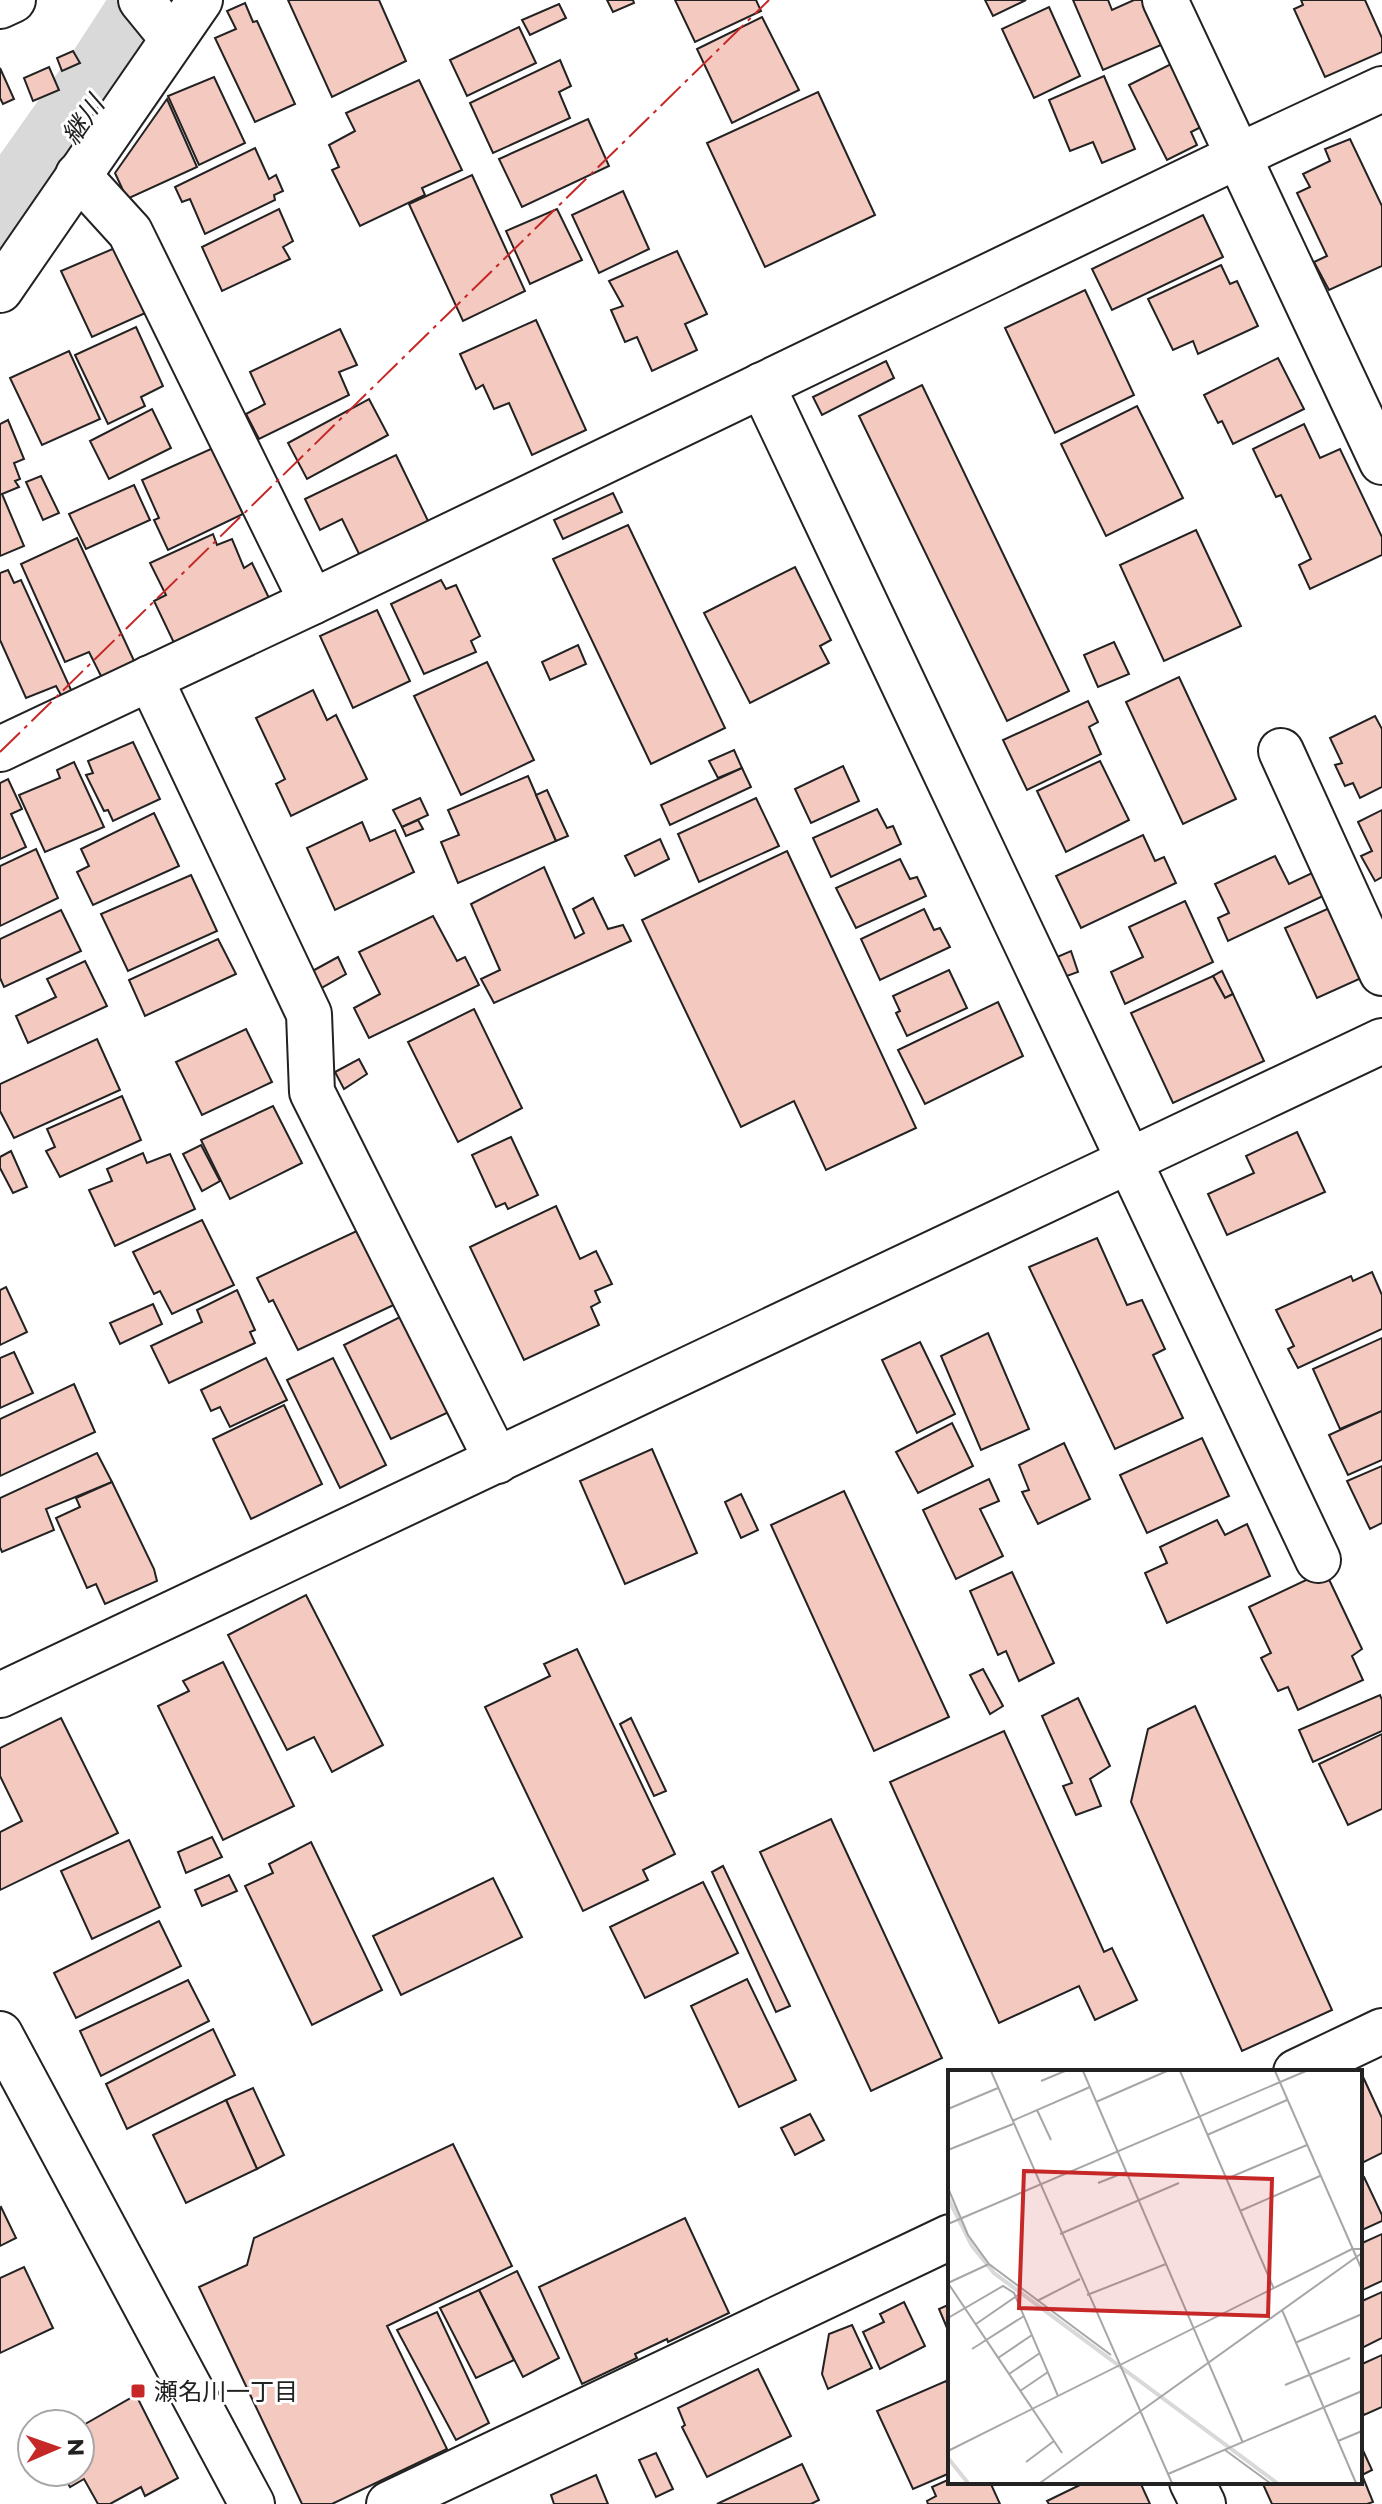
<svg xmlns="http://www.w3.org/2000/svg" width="1382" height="2504" font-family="Montserrat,'Noto Sans JP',sans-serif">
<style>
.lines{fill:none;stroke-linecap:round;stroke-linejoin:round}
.river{stroke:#d9d9d9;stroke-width:100}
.building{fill:#f3c9c0;stroke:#222;stroke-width:2}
.minor-casing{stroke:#222;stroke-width:48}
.tertiary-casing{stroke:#222;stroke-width:48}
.minor{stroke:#fff;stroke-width:44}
.tertiary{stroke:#fff;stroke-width:44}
.power{stroke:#c62828;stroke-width:2;stroke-dasharray:28 6 4 6;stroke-linecap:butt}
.poi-dot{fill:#c62828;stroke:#fff;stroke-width:3}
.labels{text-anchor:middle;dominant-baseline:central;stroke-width:6;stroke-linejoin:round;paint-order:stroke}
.poi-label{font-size:24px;fill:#222;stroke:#fff;text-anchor:start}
.water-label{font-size:26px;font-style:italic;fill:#222;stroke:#fff}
.inset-river{fill:none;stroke:#d9d9d9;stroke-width:4}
.inset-road{fill:none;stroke:#a7a7a7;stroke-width:2}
.view{fill:#c62828;fill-opacity:0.15;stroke:#c62828;stroke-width:4}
.inset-edge{fill:none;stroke:#222;stroke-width:4}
</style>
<rect width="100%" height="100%" fill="#fff"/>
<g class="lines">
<polyline class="river" points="0,241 116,77 166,0"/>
</g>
<g class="building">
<polygon points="288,0 379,0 406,61 332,97"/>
<polygon points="607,0 633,0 634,3 613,12"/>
<polygon points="675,0 756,0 761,11 695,42"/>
<polygon points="985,0 1026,0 993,16"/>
<polygon points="1073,0 1108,0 1112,10 1134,0 1142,0 1161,45 1103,70"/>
<polygon points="1301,0 1365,0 1382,38 1382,52 1325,77 1294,9 1303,5"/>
<polygon points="245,3 253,22 257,21 295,104 255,122 215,38 236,29 227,11"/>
<polygon points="559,4 566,18 530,35 522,20"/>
<polygon points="1049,7 1080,76 1034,98 1002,29"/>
<polygon points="762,17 799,90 732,123 697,49"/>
<polygon points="519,27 536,63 467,96 450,60"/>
<polygon points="73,51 80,63 62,71 57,58"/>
<polygon points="560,60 571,86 559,92 570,118 493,153 470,103"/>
<polygon points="1175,62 1205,125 1191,132 1197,145 1167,160 1129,85"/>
<polygon points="49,67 59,90 33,101 24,78"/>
<polygon points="0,68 14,99 3,104 0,98"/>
<polygon points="1104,76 1135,149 1102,163 1093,142 1070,151 1049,100"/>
<polygon points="214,77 245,143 199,165 168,96"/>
<polygon points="419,80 462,170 422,188 425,195 360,226 332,170 339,167 329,145 355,131 346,113"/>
<polygon points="818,92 875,215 765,267 707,143"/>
<polygon points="167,99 197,167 127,199 115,173"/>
<polygon points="588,119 609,166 522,207 499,159"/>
<polygon points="1350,139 1382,206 1382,266 1329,290 1314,262 1327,256 1297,193 1310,187 1303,174 1330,161 1325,149"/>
<polygon points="255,148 269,179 276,175 283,191 274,195 275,200 205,234 190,199 182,202 175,187"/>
<polygon points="472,175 525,291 463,321 409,204"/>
<polygon points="623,191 649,249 599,273 572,215"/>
<polygon points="279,209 293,241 283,247 290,259 222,291 202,247"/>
<polygon points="557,209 582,260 530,284 506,231"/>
<polygon points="1203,215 1223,257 1112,310 1092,269"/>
<polygon points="122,245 152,310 92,337 61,271"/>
<polygon points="677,251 707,314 685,324 697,350 652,371 637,337 625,342 611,310 623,306 609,281"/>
<polygon points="1221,265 1230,284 1237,281 1258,326 1198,354 1193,341 1173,350 1148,299"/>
<polygon points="1085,290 1134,395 1055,433 1005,328"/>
<polygon points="536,320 586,430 532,455 509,403 494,409 483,385 476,389 460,354"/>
<polygon points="136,327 163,386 141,397 145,406 108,424 75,355"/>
<polygon points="340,329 357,365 339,372 349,395 259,439 246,414 265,404 250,372"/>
<polygon points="69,351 100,419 42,445 10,378"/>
<polygon points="1278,358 1304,409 1233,444 1222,421 1218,423 1204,395"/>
<polygon points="886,361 894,378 822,415 813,397"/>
<polygon points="922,385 1069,691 1007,721 859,416"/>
<polygon points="369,399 388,435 307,479 288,443"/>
<polygon points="1137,406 1183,498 1106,536 1061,444"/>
<polygon points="152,409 171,448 109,479 90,441"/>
<polygon points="8,420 24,459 14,463 20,479 15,481 19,487 2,494 24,546 0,556 0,424"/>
<polygon points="1304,424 1320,458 1340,449 1382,537 1382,555 1310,589 1299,565 1311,559 1281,495 1276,497 1253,449"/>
<polygon points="213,448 243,514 168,550 154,520 159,518 142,480"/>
<polygon points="396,455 430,525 361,558 342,519 320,530 305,499"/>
<polygon points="41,476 59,513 43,520 26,482"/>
<polygon points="134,485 150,520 86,549 69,514"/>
<polygon points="613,493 622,512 563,539 554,520"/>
<polygon points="628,525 725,728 651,764 553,559"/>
<polygon points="1196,530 1241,626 1164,661 1120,565"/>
<polygon points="213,534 217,545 232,539 244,568 252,563 270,600 175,645 154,601 166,595 150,563"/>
<polygon points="77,538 136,665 103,680 89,652 65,662 21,564"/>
<polygon points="795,567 831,640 820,646 829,663 750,703 704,613"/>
<polygon points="8,570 14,583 21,580 72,692 62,697 56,686 26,698 0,640 0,573"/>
<polygon points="441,580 446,589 456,585 480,636 471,641 476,652 424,674 391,604"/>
<polygon points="377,610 410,681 353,708 320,636"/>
<polygon points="1114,642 1129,674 1098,687 1084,655"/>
<polygon points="578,645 586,664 550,680 542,662"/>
<polygon points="487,662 534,760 461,795 414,696"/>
<polygon points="1179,677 1236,799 1183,824 1126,702"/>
<polygon points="313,690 327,720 336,715 367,779 291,816 276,784 285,779 256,718"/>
<polygon points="1088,701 1098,722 1089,727 1101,754 1027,790 1003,740"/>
<polygon points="1375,716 1382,729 1382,787 1360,798 1353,783 1345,786 1335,765 1342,763 1330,738"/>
<polygon points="133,742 160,799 113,821 108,810 104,811 86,775 93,773 88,761"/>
<polygon points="734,750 742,768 718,778 709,761"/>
<polygon points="1100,761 1129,820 1066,852 1037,791"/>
<polygon points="74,762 104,827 45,852 19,795 60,778 57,770"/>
<polygon points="843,766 859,801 811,823 795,789"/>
<polygon points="742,768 751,787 670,825 661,805"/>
<polygon points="528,776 556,841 458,883 441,842 459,835 448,810"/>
<polygon points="8,779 22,809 11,814 26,847 0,859 0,783"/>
<polygon points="547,790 568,836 556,841 536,795"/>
<polygon points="420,798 428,815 402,827 393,810"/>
<polygon points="756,798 779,846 699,882 678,834"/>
<polygon points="877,809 887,828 893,826 901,844 831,877 813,838"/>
<polygon points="1382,810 1382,877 1375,881 1361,856 1372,851 1358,822"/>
<polygon points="154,813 179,866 93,905 77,872 89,866 81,849"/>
<polygon points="418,820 423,829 406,836 402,827"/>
<polygon points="362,822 370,841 395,830 414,872 335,910 307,848"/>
<polygon points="1143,835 1155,861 1164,857 1176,883 1081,928 1056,876"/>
<polygon points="660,839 669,859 635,876 625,856"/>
<polygon points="36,849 58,898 0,926 0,866"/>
<polygon points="787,851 916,1128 826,1170 794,1101 741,1127 642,920"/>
<polygon points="1275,856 1289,884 1312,873 1323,896 1228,941 1218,918 1229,913 1215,884"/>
<polygon points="900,859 910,879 917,877 926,896 856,928 836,888"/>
<polygon points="544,867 575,938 584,933 573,909 593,898 608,929 623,925 631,941 494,1003 481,979 500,970 471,904"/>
<polygon points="191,875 217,931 128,971 101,914"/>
<polygon points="1185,901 1213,962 1125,1004 1111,972 1143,957 1129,927"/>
<polygon points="1336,905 1368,975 1317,998 1285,928"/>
<polygon points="924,909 934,930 940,928 950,947 880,980 861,939"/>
<polygon points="61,910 81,951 4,987 0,978 0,939"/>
<polygon points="433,916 457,961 465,957 479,985 369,1038 354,1008 380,994 359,952"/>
<polygon points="218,939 236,974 145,1016 129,980"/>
<polygon points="1071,951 1078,972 1064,977 1057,957"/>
<polygon points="338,957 346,974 316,991 307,974"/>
<polygon points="85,961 107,1006 28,1043 16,1016 56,997 47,979"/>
<polygon points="949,970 967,1008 907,1036 896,1013 900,1011 893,996"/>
<polygon points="1222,971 1233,994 1225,998 1213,976"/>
<polygon points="1213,976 1225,998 1233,994 1264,1061 1173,1103 1131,1013"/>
<polygon points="998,1002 1023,1056 925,1104 898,1050"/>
<polygon points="474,1009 522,1108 458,1142 408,1042"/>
<polygon points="246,1029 272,1082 202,1115 176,1062"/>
<polygon points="97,1039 120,1090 14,1138 0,1111 0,1084"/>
<polygon points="359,1059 367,1074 344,1089 335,1072"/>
<polygon points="122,1096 141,1140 60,1177 46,1151 55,1147 47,1129"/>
<polygon points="273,1106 302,1163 230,1199 201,1140"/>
<polygon points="1297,1132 1325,1192 1227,1235 1208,1194 1254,1173 1246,1156"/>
<polygon points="511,1137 538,1195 508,1209 505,1203 496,1207 472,1155"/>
<polygon points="201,1145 220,1181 202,1191 183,1154"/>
<polygon points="11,1151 27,1187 13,1193 0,1168 0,1157"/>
<polygon points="143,1153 147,1163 170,1154 195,1209 115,1246 89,1190 112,1181 107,1169"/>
<polygon points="556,1206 580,1259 596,1251 612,1284 595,1291 600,1302 591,1307 599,1325 524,1360 470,1247"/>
<polygon points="202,1220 234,1285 172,1314 160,1291 154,1294 133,1252"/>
<polygon points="363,1228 400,1302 298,1350 273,1300 269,1302 257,1278"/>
<polygon points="1097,1238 1127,1305 1142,1300 1165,1349 1153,1355 1183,1418 1115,1449 1029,1267"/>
<polygon points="1372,1272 1382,1295 1382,1329 1298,1368 1288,1349 1294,1346 1276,1310 1351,1276 1353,1281"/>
<polygon points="6,1287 27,1332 0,1345 0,1290"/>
<polygon points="237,1290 255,1330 250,1332 255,1343 169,1383 151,1346 202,1322 197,1310"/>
<polygon points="153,1304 162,1324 120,1344 110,1323"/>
<polygon points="404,1315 451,1411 391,1439 344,1345"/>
<polygon points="988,1333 1029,1429 981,1450 941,1356"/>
<polygon points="1382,1338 1382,1411 1340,1429 1313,1369"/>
<polygon points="920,1342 955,1414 917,1433 882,1360"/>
<polygon points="14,1352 33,1393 0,1408 0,1358"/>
<polygon points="266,1358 287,1400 230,1427 220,1407 211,1411 201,1390"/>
<polygon points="333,1358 386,1465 340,1488 287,1380"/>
<polygon points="74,1384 95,1432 0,1476 0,1419"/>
<polygon points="284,1405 322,1484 251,1519 213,1439"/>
<polygon points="1382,1411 1382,1460 1348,1475 1329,1435"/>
<polygon points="952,1423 973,1466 918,1493 896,1452"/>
<polygon points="1202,1438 1229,1496 1147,1533 1120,1475"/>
<polygon points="1064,1443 1090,1499 1038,1524 1022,1492 1029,1490 1019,1465"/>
<polygon points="652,1449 697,1553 625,1584 580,1481"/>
<polygon points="97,1453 112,1482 46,1509 54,1530 2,1552 0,1547 0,1498"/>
<polygon points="1382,1466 1382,1523 1370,1529 1347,1481"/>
<polygon points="989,1479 999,1501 980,1509 1003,1556 956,1579 923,1510"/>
<polygon points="112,1482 154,1569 157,1581 105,1604 96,1584 87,1588 56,1518 80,1507 76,1498"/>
<polygon points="844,1491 949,1717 874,1751 771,1525"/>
<polygon points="741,1494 758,1530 741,1538 725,1502"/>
<polygon points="1217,1520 1225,1535 1247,1524 1270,1576 1167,1623 1145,1573 1167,1563 1160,1547"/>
<polygon points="1325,1571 1362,1649 1352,1656 1363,1680 1298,1710 1288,1687 1278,1691 1261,1658 1271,1653 1249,1607"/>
<polygon points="1012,1572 1054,1663 1019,1681 1006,1651 998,1655 970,1591"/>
<polygon points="306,1595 383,1745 332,1772 314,1737 287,1750 228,1635"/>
<polygon points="577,1649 675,1854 643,1870 648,1880 583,1911 485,1707 550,1676 544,1664"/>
<polygon points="223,1662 294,1806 223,1840 158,1706 189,1691 183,1681"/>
<polygon points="983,1669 1003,1706 990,1714 970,1675"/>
<polygon points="1380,1695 1382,1700 1382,1731 1313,1762 1299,1730"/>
<polygon points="1078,1698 1110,1766 1090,1779 1101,1806 1076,1815 1063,1786 1072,1783 1042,1716"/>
<polygon points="1195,1706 1332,2010 1242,2051 1131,1802 1148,1729"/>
<polygon points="61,1718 118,1833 0,1890 0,1832 22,1821 0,1776 0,1748"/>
<polygon points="631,1718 666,1791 654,1796 620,1724"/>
<polygon points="1004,1731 1104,1952 1112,1948 1137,2000 1095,2020 1079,1986 999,2023 890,1782"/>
<polygon points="1382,1734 1382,1809 1348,1825 1319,1764"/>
<polygon points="831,1819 942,2058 871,2091 760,1852"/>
<polygon points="212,1837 222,1857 186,1873 178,1852"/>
<polygon points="129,1840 160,1907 92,1939 61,1871"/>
<polygon points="311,1842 382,1990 312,2025 245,1886 273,1873 269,1864"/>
<polygon points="723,1866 790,2006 776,2012 712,1872"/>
<polygon points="229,1875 237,1891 202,1906 195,1890"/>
<polygon points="493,1878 522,1937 401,1995 373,1936"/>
<polygon points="703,1882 738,1953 645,1998 610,1927"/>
<polygon points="159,1921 181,1966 76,2018 54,1973"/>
<polygon points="747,1979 796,2080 739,2107 691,2006"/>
<polygon points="188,1980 209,2021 101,2076 80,2031"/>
<polygon points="213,2029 235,2075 127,2129 106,2084"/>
<polygon points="1358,2066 1382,2118 1382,2153 1360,2164 1360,2072 1345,2072"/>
<polygon points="253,2088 284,2155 257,2169 226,2100"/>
<polygon points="226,2100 257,2169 186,2203 153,2135"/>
<polygon points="810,2114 824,2140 795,2155 781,2128"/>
<polygon points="453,2144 512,2266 387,2326 447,2449 332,2504 302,2504 199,2287 247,2265 254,2238"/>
<polygon points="1364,2177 1382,2215 1382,2221 1360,2231 1360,2179"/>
<polygon points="1,2207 16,2238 0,2246 0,2208"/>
<polygon points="685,2218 729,2313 668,2342 667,2339 635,2354 637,2358 582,2384 539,2287"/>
<polygon points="1382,2234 1382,2281 1360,2291 1360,2244"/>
<polygon points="24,2267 53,2328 0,2353 0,2278"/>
<polygon points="517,2271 559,2358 523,2377 479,2290"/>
<polygon points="479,2290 514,2360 476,2378 440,2308"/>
<polygon points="1382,2292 1382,2338 1360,2349 1360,2302"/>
<polygon points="904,2302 925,2346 880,2369 863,2332 884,2322 880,2314"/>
<polygon points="950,2304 950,2335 939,2309"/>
<polygon points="437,2312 489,2423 456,2440 397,2330"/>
<polygon points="852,2325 872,2368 828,2389 822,2374 829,2334"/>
<polygon points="1382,2355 1382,2407 1364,2415 1360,2406 1360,2365"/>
<polygon points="758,2369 791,2436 707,2477 682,2427 685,2425 678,2408"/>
<polygon points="946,2381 950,2390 950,2473 913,2489 877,2411"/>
<polygon points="136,2395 178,2478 145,2496 141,2487 110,2504 98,2504 84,2479 70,2487 62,2472 80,2472 80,2427"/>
<polygon points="1360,2444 1372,2470 1362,2475 1373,2502 1367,2504 1272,2504 1262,2482 1360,2482"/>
<polygon points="656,2453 673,2489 656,2497 639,2460"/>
<polygon points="802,2464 819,2500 811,2504 717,2504"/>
<polygon points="596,2475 608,2504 554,2504 551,2495"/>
<polygon points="950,2479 950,2482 990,2482 1000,2504 928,2504 927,2501 936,2496 932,2487"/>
<polygon points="1086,2482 1140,2482 1150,2504 1049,2504 1047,2501"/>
</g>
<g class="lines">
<defs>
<g id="minor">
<polyline points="141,0 172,38"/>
<polyline points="1165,0 1382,462"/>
<polyline points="0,6 13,0"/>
<polyline points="78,175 130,232 312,602"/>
<polyline points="0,290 200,0"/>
<polyline points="762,385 1318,1560"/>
<polyline points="150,678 309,1014 312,1092 497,1461"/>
<polyline points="0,749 312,602 1238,156 1382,89"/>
<polyline points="1281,751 1382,973"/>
<polyline points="0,1695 1382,1041"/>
<polyline points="1296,2072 1382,2031"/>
<polyline points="1192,2482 1203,2504"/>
<polyline points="389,2504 950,2237"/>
</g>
<polyline id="tertiary" points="0,2034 252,2504"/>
</defs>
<use href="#minor" class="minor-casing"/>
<use href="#tertiary" class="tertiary-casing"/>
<use href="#minor" class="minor"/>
<use href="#tertiary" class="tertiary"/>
<polyline class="power" points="0,752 769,0"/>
</g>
<rect class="poi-dot" x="130" y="2383" width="16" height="16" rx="4"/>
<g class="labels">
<g class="poi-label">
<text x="154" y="2391">瀬名川一丁目</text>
</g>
<g class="water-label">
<text transform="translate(83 120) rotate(-55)">継川</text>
</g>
</g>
<g transform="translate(948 2070)">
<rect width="414" height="414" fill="#fff"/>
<path class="inset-river" d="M0 128 24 176 46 203 329 413M0 388 20 413"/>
<path class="inset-road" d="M43 1 224 413M135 1 295 373M232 1 326 219M327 1 414 200M93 11 117 1M148 32 219 1M0 39 50 18M89 40 103 70M64 51 142 17M259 65 339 30M0 80 65 54M278 109 359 75M150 113 178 102M0 118 20 165 41 194 163 285M292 141 372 106M0 154 358 1M112 164 231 113M0 213 114 383M0 213 41 194M139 225 218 194M89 231 132 209M334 240 408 413M0 248 55 216 66 223 110 326M28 254 70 225M347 273 414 244M24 279 76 246M50 288 84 265M61 304 92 283M337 315 402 288M72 321 100 302M390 371 414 361M277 380 322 413M0 381 404 179H414M78 392 106 371M220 404 414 321M92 413 414 183"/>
<path class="view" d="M76 101 324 109 320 246 71 238Z"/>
<rect width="414" height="414" class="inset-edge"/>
</g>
<g transform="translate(56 2448) rotate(88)"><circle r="38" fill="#ffffff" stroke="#a7a7a7" stroke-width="2"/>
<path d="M0-6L14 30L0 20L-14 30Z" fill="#c62828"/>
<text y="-12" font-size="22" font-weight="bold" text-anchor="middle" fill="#222222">N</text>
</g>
</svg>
